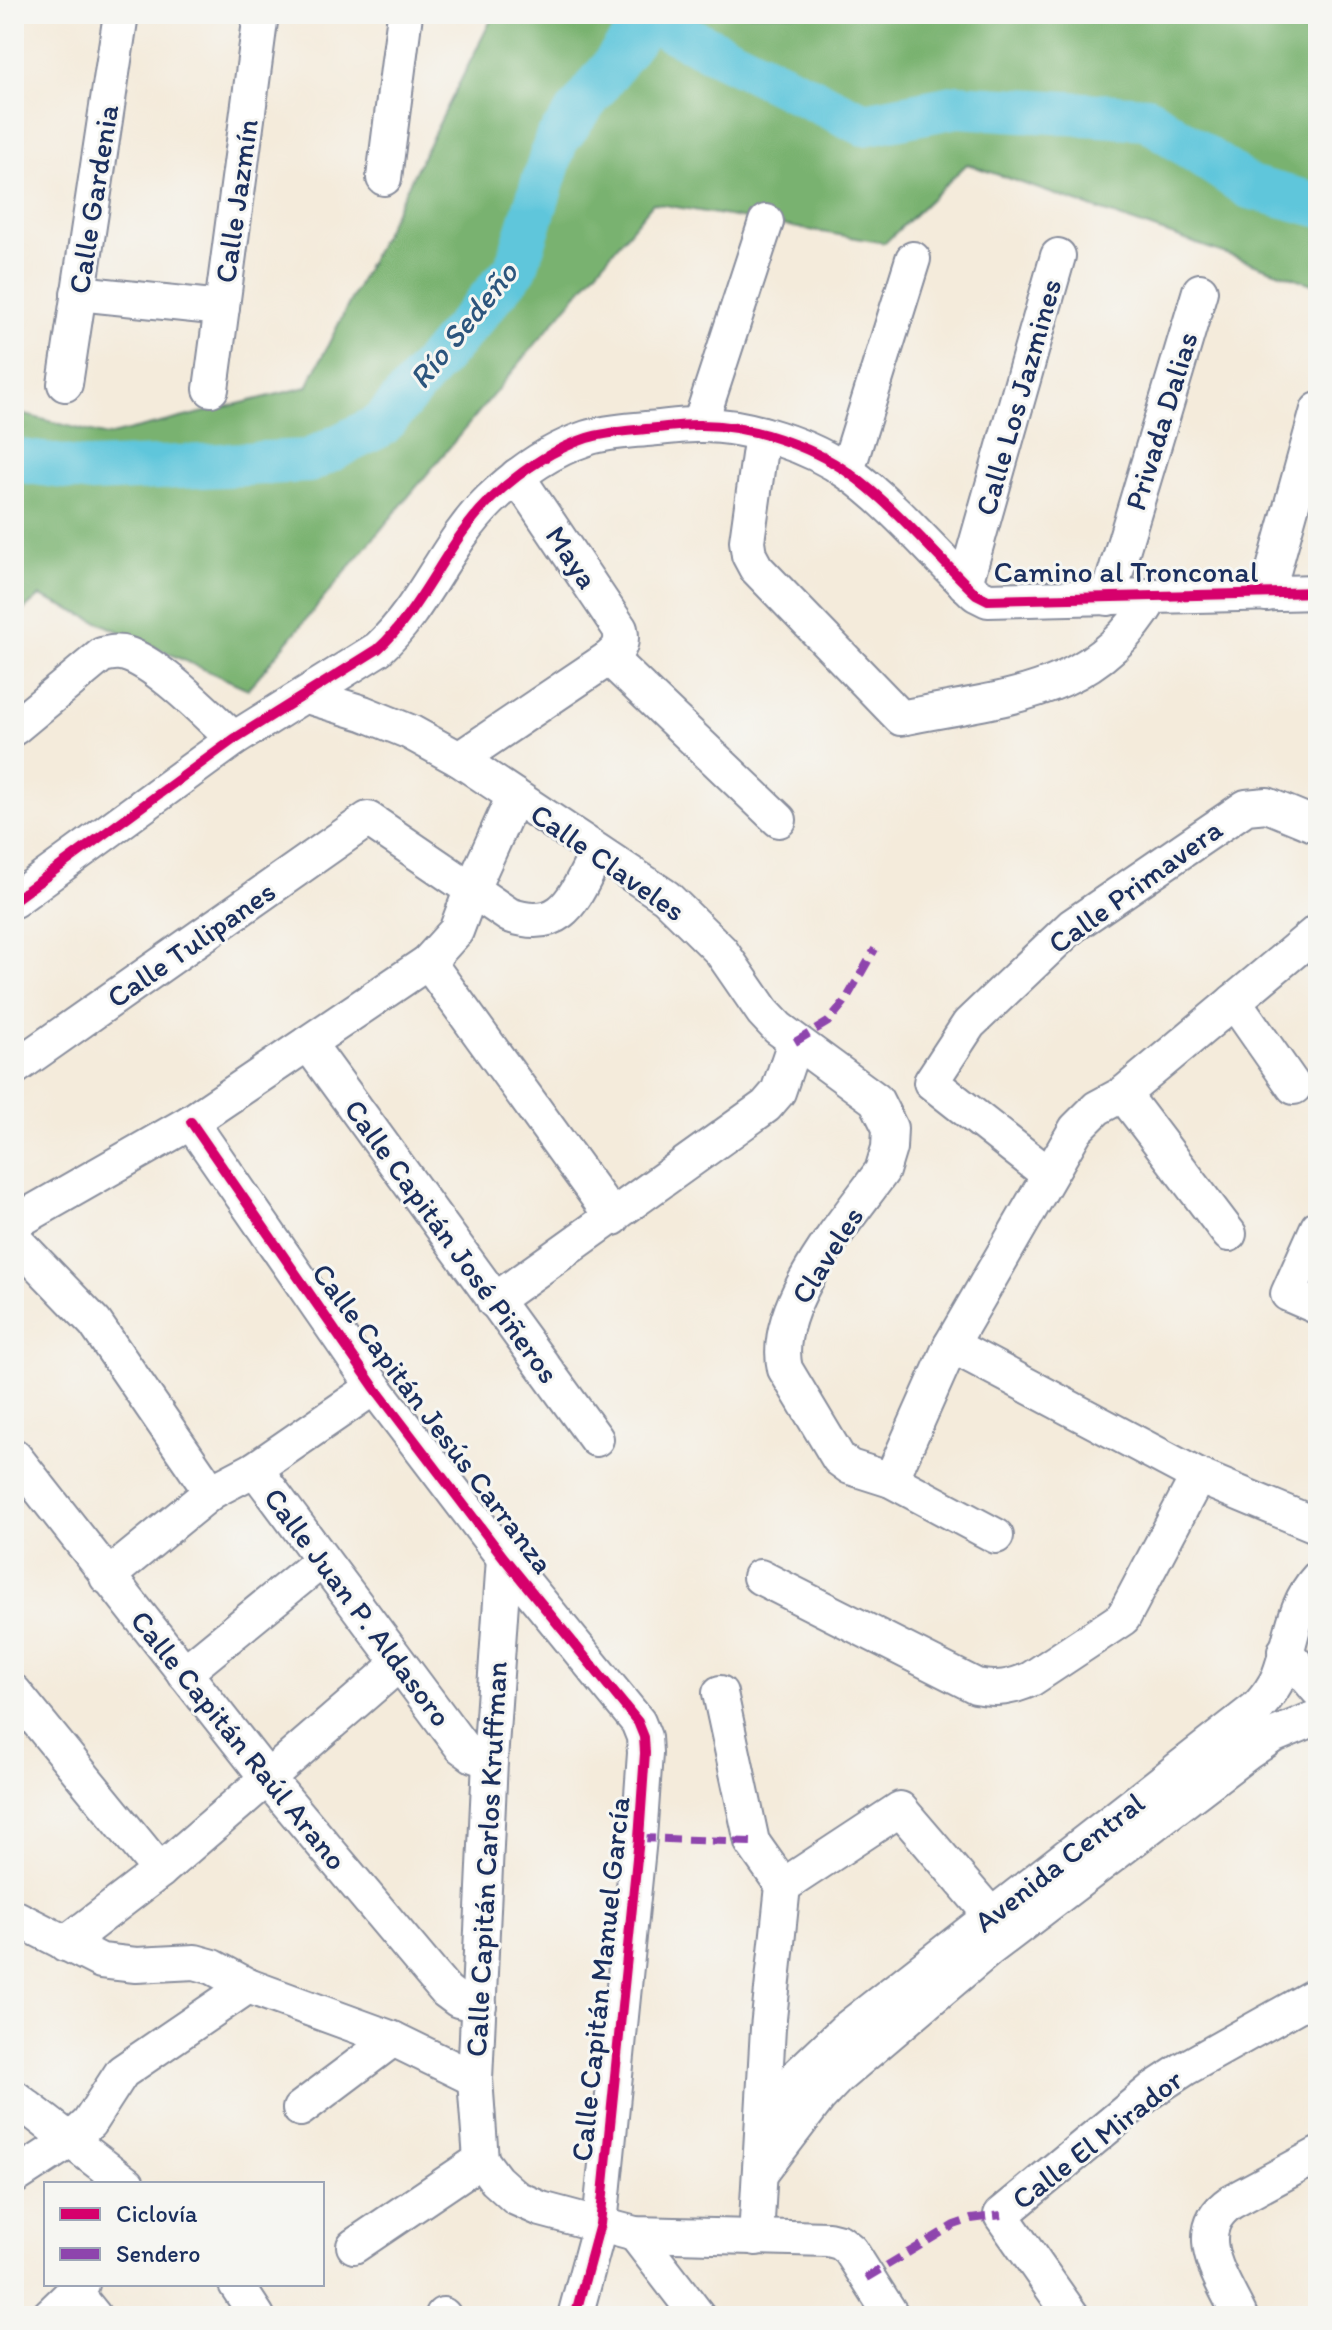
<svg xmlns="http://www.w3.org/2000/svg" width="1332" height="2330" font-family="Itim,sans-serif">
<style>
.forest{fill:#79b26f;stroke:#4a7066;stroke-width:2}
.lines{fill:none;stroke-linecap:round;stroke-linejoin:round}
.river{stroke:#5ec6db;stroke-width:44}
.minor-casing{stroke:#888d9c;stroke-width:38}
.minor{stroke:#fff;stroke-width:34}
.quiet{stroke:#8e44ad;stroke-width:8;stroke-dasharray:16 8;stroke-linecap:butt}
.cycleway-casing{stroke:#f6f6f2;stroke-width:15}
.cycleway{stroke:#d6006c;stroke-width:10}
.labels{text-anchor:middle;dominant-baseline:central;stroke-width:6;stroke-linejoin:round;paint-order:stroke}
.street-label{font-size:30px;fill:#1b2f5e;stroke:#f6f6f2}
.water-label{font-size:32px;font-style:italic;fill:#2c557d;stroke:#f6f6f2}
</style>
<rect width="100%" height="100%" fill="#f6f6f2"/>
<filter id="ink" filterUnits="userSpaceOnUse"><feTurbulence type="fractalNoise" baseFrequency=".0125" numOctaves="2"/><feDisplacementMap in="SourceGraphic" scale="16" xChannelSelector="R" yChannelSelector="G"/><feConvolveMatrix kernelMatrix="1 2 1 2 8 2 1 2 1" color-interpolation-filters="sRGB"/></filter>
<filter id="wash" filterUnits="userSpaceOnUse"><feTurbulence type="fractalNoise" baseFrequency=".006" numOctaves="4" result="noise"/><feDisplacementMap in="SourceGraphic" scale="32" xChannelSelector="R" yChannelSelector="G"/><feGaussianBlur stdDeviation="1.8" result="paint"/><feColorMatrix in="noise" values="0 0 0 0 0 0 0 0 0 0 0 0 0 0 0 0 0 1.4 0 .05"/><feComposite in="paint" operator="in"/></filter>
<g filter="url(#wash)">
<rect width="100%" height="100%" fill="#f4ebdb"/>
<polygon class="forest" points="494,14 1318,14 1318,286 967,164 885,243 653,203 248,689 40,596 14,618 14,412 107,436 307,387"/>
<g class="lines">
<polyline class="river" points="14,460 92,471 309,461 381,425 516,268 556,141 648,19 864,124 958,106 1147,118 1249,187 1318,205"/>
</g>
</g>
<g filter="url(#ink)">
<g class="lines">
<defs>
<g id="minor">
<polyline points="384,178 405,14"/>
<polyline points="78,293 222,308"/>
<polyline points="65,384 121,14"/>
<polyline points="211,389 261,14"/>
<polyline points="700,424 766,222"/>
<path d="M762 434 747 541 749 555 756 568 901 718C1003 697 1095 696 1152 597"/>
<polyline points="847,471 913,259"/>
<polyline points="965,584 1058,256"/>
<polyline points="1267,594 1318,410"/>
<polyline points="1108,598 1200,291"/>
<polyline points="609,658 779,820"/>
<path d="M307 696 363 713 410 732 459 759 666 897 721 951 763 1012 778 1028 876 1100 890 1128 889 1148 882 1171C847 1220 770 1306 785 1369L839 1459 850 1467 891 1480 996 1536"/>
<path d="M14 728 102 655C110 653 117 651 126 654 159 664 207 715 234 739"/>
<path d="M459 759 609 658C620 649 623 643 620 629L517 476"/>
<path d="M14 900 234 739 378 649C425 606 445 544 490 500 517 474 551 450 587 438 606 432 626 431 646 429 664 428 683 424 701 425 748 425 810 445 849 473 895 506 934 554 976 594L988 600 1318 592"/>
<polyline points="428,962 613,1218"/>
<polyline points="1234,1001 1294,1087"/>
<polyline points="308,1043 596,1439"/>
<path d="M14 1068 368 819 509 915C566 935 575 893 598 852"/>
<polyline points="1123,1094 1229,1234"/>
<polyline points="191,1122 374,1387 504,1558 638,1722 644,1737 645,1753 639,1838 600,2224 575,2316"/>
<polyline points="1048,1174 931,1082 969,1024 1072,926 1246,807 1267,805 1318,826"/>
<polyline points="14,1223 191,1122 428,962 456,931 471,891 514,796"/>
<polyline points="1318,1227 1288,1294 1318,1307"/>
<polyline points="14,1239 95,1323 211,1492"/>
<polyline points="494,1301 766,1106 778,1092 795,1042"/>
<polyline points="951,1345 1198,1476 1318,1526"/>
<polyline points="14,1456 268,1779 446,1991 458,2000 479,2005"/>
<polyline points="255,1469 462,1747 473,1755 490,1761"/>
<polyline points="891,1480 951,1345 1076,1129 1097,1108 1123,1094 1318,931"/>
<polyline points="107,1577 211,1492 255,1469 374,1387"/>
<path d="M760 1577 976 1686C997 1690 1011 1688 1031 1679L1123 1618 1198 1476"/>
<polyline points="1285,1651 1318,1690"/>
<polyline points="184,1673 322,1560"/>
<polyline points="14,1692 160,1871"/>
<polyline points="720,1693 752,1842 783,1886 768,2028 756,2238"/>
<polyline points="783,1886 900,1809 990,1914"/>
<polyline points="14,1917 101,1961 136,1965 195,1962 213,1967 248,1986 393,2039 475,2079"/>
<polyline points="65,1944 160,1871 399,1664"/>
<polyline points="14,2097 127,2184"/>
<polyline points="300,2109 393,2039"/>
<path d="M764 2124 798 2075 844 2031 1258 1707C1266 1698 1274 1688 1279 1676 1292 1643 1292 1606 1318 1578"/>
<polyline points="481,2160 475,2079 490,1761 504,1558"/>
<polyline points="481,2160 496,2180 516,2198 541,2209 635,2234 828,2239 840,2242 850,2250 892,2316"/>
<polyline points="761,2173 819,2097 838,2077 988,1950 1247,1753 1272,1736 1318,1717"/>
<polyline points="14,2177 71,2140 89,2123 122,2072 248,1986"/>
<polyline points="635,2234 698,2316"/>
<polyline points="354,2246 481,2160"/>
<polyline points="236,2284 257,2316"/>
<polyline points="73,2290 94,2316"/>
<polyline points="443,2315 444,2316"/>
<polyline points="49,2316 82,2284"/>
<polyline points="1072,2316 1001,2215 1152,2090 1184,2069 1318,1994"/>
<path d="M1240 2316C1223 2280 1187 2232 1231 2202L1318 2155"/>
</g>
</defs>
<use href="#minor" class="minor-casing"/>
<use href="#minor" class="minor"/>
<g class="quiet">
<polyline points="795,1042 828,1022 844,1003 875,949"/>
<polyline points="639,1838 752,1842"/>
<polyline points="866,2278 954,2225 971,2219 1001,2215"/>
</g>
<defs>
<g id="cycleway">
<path d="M14 900 234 739 378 649C425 606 445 544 490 500 517 474 551 450 587 438 606 432 626 431 646 429 664 428 683 424 701 425 748 425 810 445 849 473 895 506 934 554 976 594L988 600 1318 592"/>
<polyline points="191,1122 374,1387 504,1558 638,1722 644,1737 645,1753 639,1838 600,2224 575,2316"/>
</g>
</defs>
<use href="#cycleway" class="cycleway-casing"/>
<use href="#cycleway" class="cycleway"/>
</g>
</g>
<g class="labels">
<g class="street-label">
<text transform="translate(93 199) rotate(-81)">Calle Gardenia</text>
<text transform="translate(236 201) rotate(-82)">Calle Jazmín</text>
<text transform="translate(1018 397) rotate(-74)">Calle Los Jazmines</text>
<text transform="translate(1161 421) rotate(-73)">Privada Dalias</text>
<text transform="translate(572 557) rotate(56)">Maya</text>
<text x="1126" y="571">Camino al Tronconal</text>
<text transform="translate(608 862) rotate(35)">Calle Claveles</text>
<text transform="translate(1135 886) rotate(-36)">Calle Primavera</text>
<text transform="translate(191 944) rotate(-35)">Calle Tulipanes</text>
<text transform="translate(452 1241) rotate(54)">Calle Capitán José Piñeros</text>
<text transform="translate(827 1255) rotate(-58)">Claveles</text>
<text transform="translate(433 1418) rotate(53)">Calle Capitán Jesús Carranza</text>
<text transform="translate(358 1607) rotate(53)">Calle Juan P. Aldasoro</text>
<text transform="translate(239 1740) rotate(51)">Calle Capitán Raúl Arano</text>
<text transform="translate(486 1859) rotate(-87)">Calle Capitán Carlos Kruffman</text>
<text transform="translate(1059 1862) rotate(-38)">Avenida Central</text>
<text transform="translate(600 1979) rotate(-84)">Calle Capitán Manuel García</text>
<text transform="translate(1097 2139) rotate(-38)">Calle El Mirador</text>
</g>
<g class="water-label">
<text transform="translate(463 325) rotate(-51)">Río Sedeño</text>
</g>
</g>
<rect width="1332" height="2330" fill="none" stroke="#f6f6f2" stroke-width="48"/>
<rect x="44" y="2182" width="280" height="104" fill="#f6f6f2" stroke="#9ea6b7" stroke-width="2"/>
<rect x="60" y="2208" width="40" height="12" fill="#d6006c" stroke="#9ea6b7" stroke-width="2"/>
<text x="116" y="2222" font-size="24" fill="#1b2f5e">Ciclovía</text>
<rect x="60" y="2248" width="40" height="12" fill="#8e44ad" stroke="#9ea6b7" stroke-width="2"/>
<text x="116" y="2262" font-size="24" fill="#1b2f5e">Sendero</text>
</svg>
